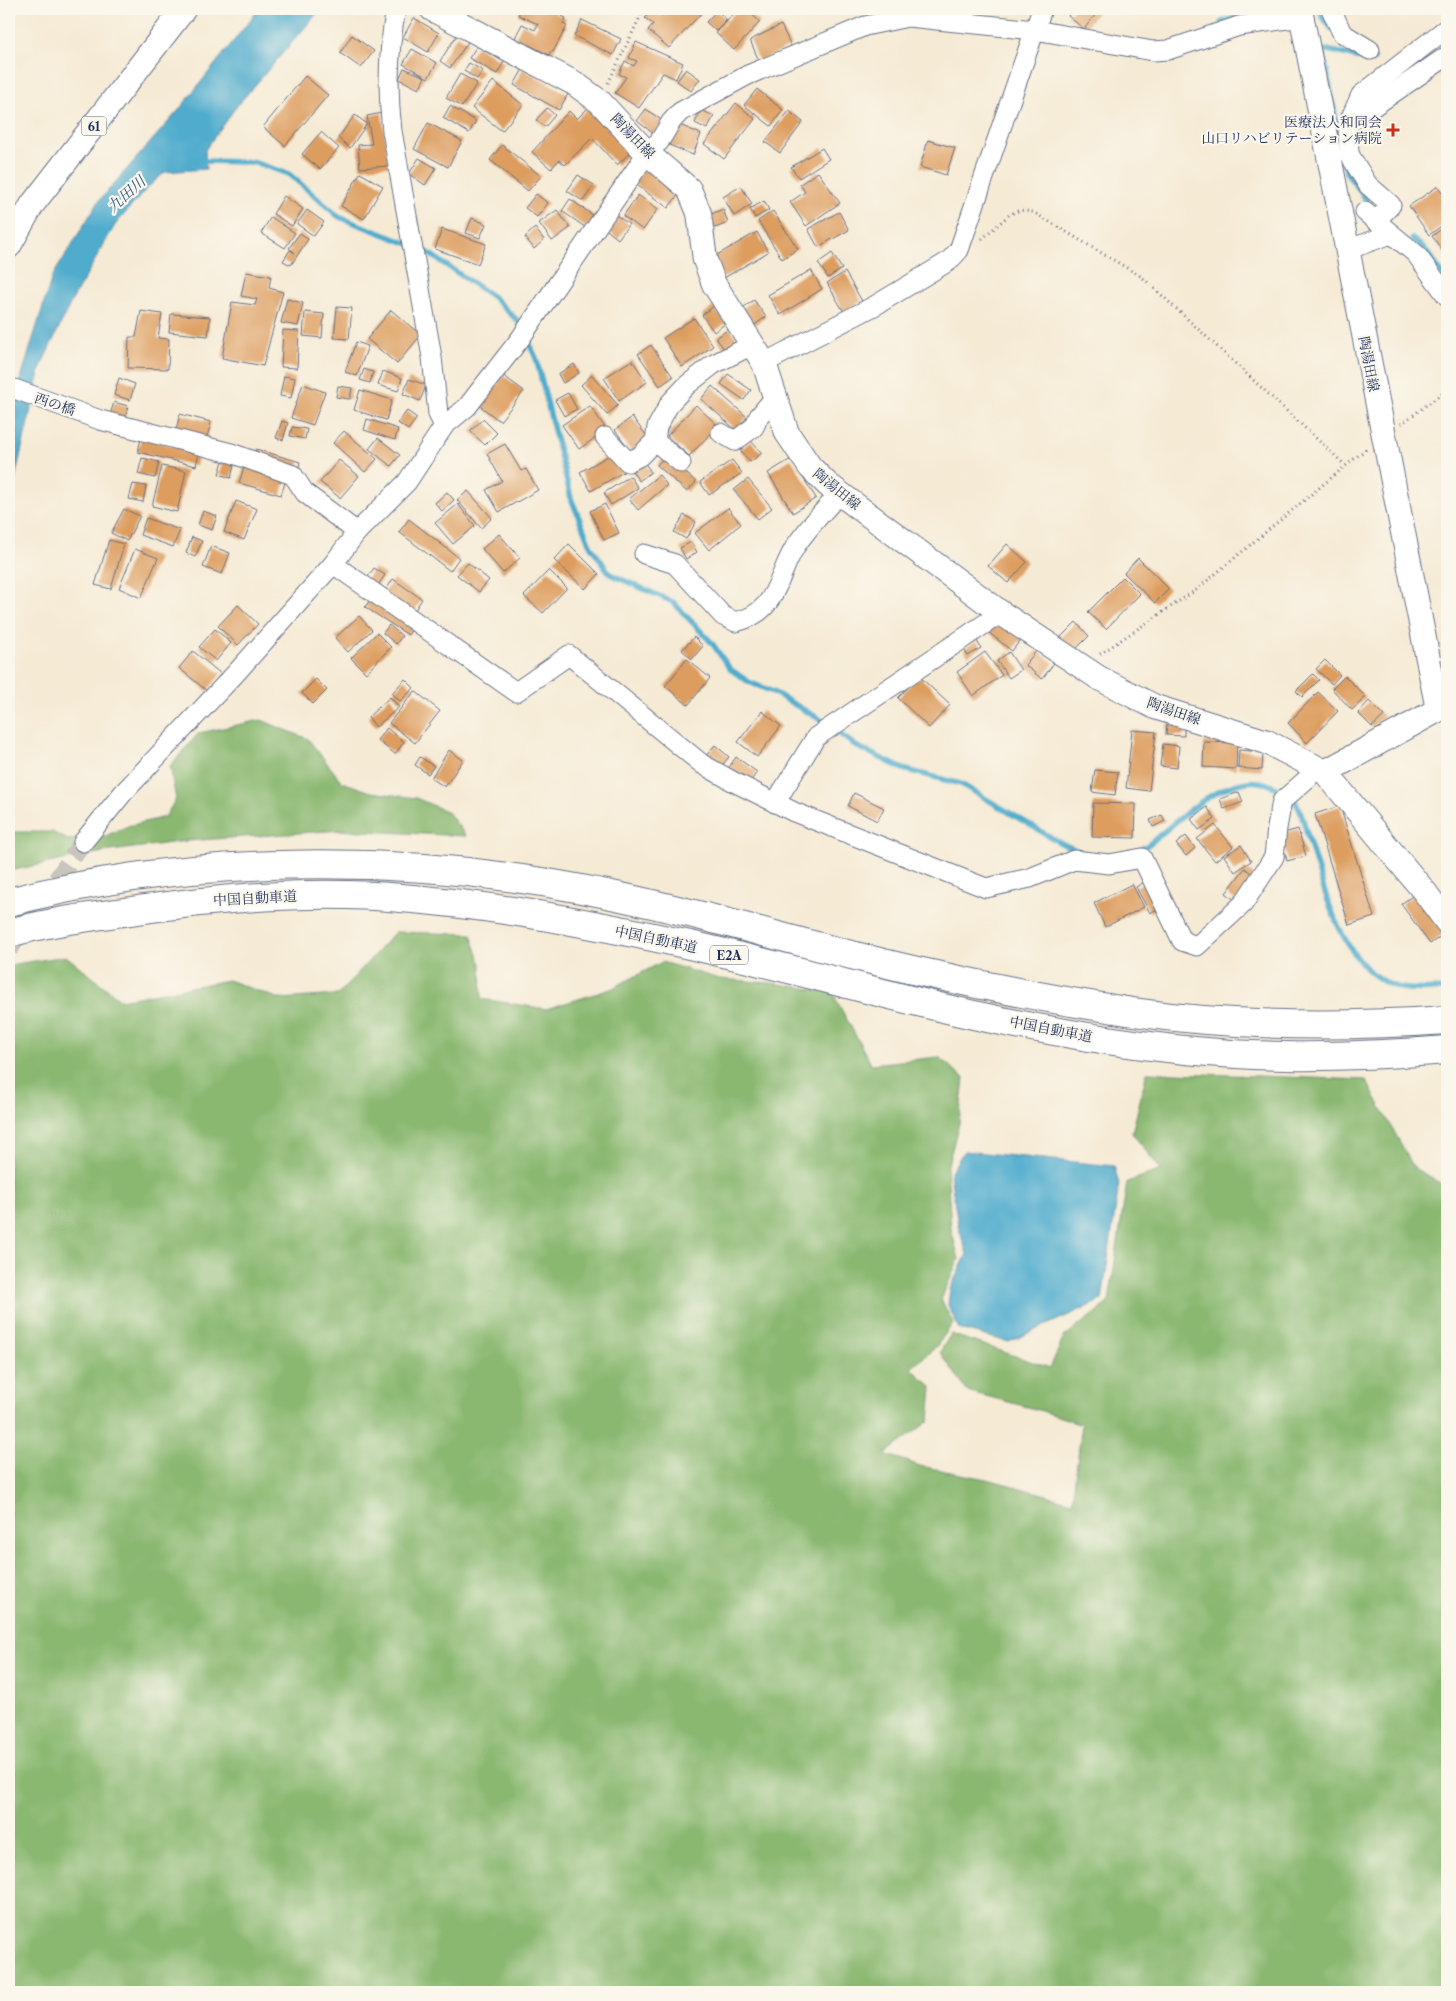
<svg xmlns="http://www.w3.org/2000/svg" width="1456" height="2001" font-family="'Libre Caslon Text','Noto Serif JP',serif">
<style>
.forest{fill:#8ab871;stroke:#527468}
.water{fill:#4faccd;stroke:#356e96}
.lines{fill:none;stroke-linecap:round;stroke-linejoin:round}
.stream{stroke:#4faccd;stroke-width:5.5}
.building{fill:#dd9d5f}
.minor-tunnel{stroke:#c9c5bc;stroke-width:19;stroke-dasharray:19 9;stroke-linecap:butt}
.minor-casing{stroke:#677087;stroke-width:21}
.major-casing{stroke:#677087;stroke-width:26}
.highway-casing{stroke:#677087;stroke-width:30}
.path{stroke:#677087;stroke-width:3;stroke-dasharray:1 4;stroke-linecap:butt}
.minor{stroke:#fff;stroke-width:19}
.major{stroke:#fff;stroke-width:24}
.highway{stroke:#fff;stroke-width:28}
.poi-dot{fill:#c8321e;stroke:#fbf7ec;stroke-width:2}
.labels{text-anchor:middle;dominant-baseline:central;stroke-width:4.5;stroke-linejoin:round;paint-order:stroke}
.shield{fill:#fbf7ec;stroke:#5e6b89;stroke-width:1}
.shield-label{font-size:12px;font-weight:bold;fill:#1b2f5e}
.poi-label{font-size:14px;fill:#1b2f5e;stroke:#fbf7ec;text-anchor:end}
.street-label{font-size:14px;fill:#1b2f5e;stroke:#fbf7ec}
.water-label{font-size:15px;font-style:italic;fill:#2d5b85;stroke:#fbf7ec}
</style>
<rect width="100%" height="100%" fill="#fbf7ec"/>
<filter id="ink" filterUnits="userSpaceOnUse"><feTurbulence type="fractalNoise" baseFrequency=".02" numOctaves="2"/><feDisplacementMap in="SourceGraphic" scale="10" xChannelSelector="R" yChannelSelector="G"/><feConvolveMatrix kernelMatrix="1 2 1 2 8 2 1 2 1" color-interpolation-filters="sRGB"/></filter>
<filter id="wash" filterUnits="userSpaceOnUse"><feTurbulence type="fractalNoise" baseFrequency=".0096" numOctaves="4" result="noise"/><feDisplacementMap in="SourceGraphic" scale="20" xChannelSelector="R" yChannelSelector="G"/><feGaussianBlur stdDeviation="1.12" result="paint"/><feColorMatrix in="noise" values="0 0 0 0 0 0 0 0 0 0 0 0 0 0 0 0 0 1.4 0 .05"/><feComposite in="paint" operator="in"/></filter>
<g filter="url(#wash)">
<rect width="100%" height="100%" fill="#f5ead4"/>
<g class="forest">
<polygon points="261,720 308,739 342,782 371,792 416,798 448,812 466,836 342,830 186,841 103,852 9,871 9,832 52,832 68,840 103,837 128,826 165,817 176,799 170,766 199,733"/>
<polygon points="395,932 471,934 481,964 482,999 546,1009 611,989 662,962 719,979 772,983 832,992 871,1064 939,1057 964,1078 959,1123 947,1168 951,1229 959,1259 941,1299 953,1323 936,1347 911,1368 932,1387 929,1421 885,1454 920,1466 991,1480 1072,1502 1082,1424 1039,1410 967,1391 940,1352 951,1334 1050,1368 1064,1337 1109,1302 1127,1182 1161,1170 1132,1133 1147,1072 1366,1080 1414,1168 1447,1187 1447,1992 9,1992 9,965 66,956 121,1000 228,980 280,999 338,995"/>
</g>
<g class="water">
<polygon points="259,9 321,9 236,107 205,150 206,169 165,172 147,188 115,225 71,302 41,366 9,504 9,417 52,277 98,202 178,111"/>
<polygon points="964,1151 1114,1166 1119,1184 1102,1300 1009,1342 959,1329 948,1305 950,1289 967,1254 958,1225 950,1173"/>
</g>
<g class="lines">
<g class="stream">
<polyline points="891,9 903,11"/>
<polyline points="1320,9 1322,16 1332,29"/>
<polyline points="1222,22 1244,14 1268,9"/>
<path d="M1340 139 1323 50C1341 50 1356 61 1374 59L1369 55"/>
<polyline points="1344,158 1346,172 1367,201"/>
<polyline points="199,161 253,162 289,174 339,217 424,250 493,297 519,322 536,358 571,498 590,545 610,574 673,602 712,643 730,669 749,682 773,692 818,718 856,746 903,769 961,784 1059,842 1084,854"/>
<polyline points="1412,239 1424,248 1446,279"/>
<path d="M1137 851C1146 848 1154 840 1161 834 1188 812 1213 787 1247 782 1265 779 1291 792 1299 808 1303 818 1306 830 1309 841 1324 889 1343 971 1397 987 1410 991 1429 989 1443 989L1447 991"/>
</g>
</g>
<g id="blocks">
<g class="building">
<polygon points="521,9 546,9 566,18 563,24 567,26 553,52 551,51 549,55 515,38 522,24 535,30 538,24 518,15"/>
<polygon points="653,9 661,16 667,9 705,9 669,48 648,30 653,24 645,18"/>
<polygon points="738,9 746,9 760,22 734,50 716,33"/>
<polygon points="1073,9 1100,9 1084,29 1068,16"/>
<polygon points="717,10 727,20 716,31 706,22"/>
<polygon points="414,18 439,33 428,52 403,37"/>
<polygon points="582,20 621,39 613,55 574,36"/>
<polygon points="781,25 791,46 759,61 750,40"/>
<polygon points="352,35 374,51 361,68 340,53"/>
<polygon points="457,35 468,42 450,68 440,61"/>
<polygon points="636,42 683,63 676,79 663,73 639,108 615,93 626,77 619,74 625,61 634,66 637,61 629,58"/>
<polygon points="477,46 504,62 497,74 469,58"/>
<polygon points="412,49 437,63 428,78 403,64"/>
<polygon points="469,63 483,71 477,79 464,71"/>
<polygon points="404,68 425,77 419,89 399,79"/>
<polygon points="523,69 568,94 559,110 514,85"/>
<polygon points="686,69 700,79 691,91 677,81"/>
<polygon points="460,74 477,83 462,107 446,98"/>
<polygon points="305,76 328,95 285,146 263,127"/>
<polygon points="493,81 523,105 502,131 472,108"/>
<polygon points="757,89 783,110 771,126 744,105"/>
<polygon points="736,103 755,119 724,159 704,144"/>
<polygon points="450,106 476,121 469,133 443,118"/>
<polygon points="590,106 633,150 617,165 592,138 565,165 559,160 551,169 532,152 569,111 577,119"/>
<polygon points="547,108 555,115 545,127 536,120"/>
<polygon points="646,109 664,122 654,134 637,121"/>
<polygon points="701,110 714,116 707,129 695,123"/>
<polygon points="789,111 803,122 780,153 765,142"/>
<polygon points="382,113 389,166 360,168 358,145 372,144 367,116"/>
<polygon points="355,115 367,124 350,148 338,138"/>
<polygon points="428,123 462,141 448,167 414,149"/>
<polygon points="675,123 701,134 693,155 667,144"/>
<polygon points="321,132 339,148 320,169 302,154"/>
<polygon points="928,140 955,148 946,175 920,167"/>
<polygon points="502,145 541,176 528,191 490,160"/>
<polygon points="822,148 829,159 799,178 791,167"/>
<polygon points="419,158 436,168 425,185 409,174"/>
<polygon points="649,164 682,190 668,208 634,183"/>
<polygon points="818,172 840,203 806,226 790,202 805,192 800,184"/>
<polygon points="360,173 383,186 364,219 341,206"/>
<polygon points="578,175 594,185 583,201 567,191"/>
<polygon points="741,186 752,204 734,216 723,197"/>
<polygon points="1438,186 1447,200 1447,222 1429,235 1409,206"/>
<polygon points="536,194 548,203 537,217 525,208"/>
<polygon points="638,195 658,209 643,230 623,216"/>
<polygon points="284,196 303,209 292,226 273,214"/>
<polygon points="570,199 597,218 589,230 562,211"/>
<polygon points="764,201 769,210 755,218 750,209"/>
<polygon points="723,209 728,223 715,228 709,215"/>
<polygon points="307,210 324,222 314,236 297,224"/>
<polygon points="557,210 570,228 552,241 539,223"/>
<polygon points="773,211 798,249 782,259 758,221"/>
<polygon points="839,212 849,230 818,247 808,229"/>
<polygon points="613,213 629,224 618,239 603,227"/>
<polygon points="271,217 295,233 285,248 261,233"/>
<polygon points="472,218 486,224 480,238 466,233"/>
<polygon points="1447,225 1447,257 1432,236"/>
<polygon points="535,228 544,240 534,249 525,237"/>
<polygon points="442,229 486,244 478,264 435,249"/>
<polygon points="757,232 768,252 724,278 712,258"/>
<polygon points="300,233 308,239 291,265 283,261 290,250 295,253 289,248"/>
<polygon points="832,253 842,269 828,278 818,263"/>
<polygon points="811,270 822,289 780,315 768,295"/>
<polygon points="246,272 271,276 269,288 283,292 263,366 222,358 232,302 255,305 257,299 241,296"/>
<polygon points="845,272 862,301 844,312 827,283"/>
<polygon points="287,299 303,303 298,326 281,323"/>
<polygon points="754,300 766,317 753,326 741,309"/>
<polygon points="714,306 726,323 714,332 702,315"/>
<polygon points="337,307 352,308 349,339 334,338"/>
<polygon points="391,310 421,335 397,364 367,339"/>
<polygon points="141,311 162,314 158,338 169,339 168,369 128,368 129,337 136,337"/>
<polygon points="305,312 324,314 322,338 303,336"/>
<polygon points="171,314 210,317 208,336 169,332"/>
<polygon points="694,318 713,346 682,367 663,338"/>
<polygon points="730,328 741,344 728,354 716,338"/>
<polygon points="283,330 299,331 297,368 281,367"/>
<polygon points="356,342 368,346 357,376 345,372"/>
<polygon points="651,345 673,377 660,386 638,354"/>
<polygon points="632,360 647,382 619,401 604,378"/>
<polygon points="574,364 579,373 563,383 558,374"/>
<polygon points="364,369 373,372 370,383 360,380"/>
<polygon points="383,371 402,378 398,391 378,385"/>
<polygon points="728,374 751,390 744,400 721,384"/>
<polygon points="592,375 618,405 607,415 581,385"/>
<polygon points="284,376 295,378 291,398 280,396"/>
<polygon points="504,376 524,391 500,421 480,406"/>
<polygon points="119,378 135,384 130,400 114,395"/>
<polygon points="409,379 426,385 420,401 403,394"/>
<polygon points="303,384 325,392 313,425 291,418"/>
<polygon points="338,386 352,388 350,399 336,397"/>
<polygon points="712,386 747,417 736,430 701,399"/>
<polygon points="360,390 392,400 386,420 354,410"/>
<polygon points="568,393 577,409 564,416 555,400"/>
<polygon points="114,402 128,406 125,419 110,415"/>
<polygon points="696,405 718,426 689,456 667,436"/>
<polygon points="590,406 607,430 579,449 562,425"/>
<polygon points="407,411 417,418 408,430 398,423"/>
<polygon points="180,414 211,422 206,441 175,434"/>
<polygon points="632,417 650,440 633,454 615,430"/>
<polygon points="367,419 398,429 395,440 364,430"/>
<polygon points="483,419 497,433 485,445 470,431"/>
<polygon points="282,421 288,423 283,440 276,438"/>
<polygon points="292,427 307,429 305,439 290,436"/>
<polygon points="344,431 377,459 365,472 333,443"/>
<polygon points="141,438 199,452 196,466 138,452"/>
<polygon points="378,438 400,455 391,466 369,449"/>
<polygon points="751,441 762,453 750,462 740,450"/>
<polygon points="505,444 521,471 526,469 538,490 499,512 486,490 502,481 487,454"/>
<polygon points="256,449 300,462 298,470 254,458"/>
<polygon points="615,452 625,471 591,491 580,472"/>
<polygon points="666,455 696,482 687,492 657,465"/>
<polygon points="142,458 159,462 155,478 138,474"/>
<polygon points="224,458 235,461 231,478 219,474"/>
<polygon points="791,459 816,498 793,513 768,473"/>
<polygon points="339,460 359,476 340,498 320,482"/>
<polygon points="732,460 742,473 709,495 700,482"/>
<polygon points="644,462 651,472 639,481 632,471"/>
<polygon points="162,466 186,471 177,512 152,506"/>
<polygon points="244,467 286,480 281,495 239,483"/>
<polygon points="659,475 667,485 638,510 629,499"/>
<polygon points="630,476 638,488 611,505 604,493"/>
<polygon points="748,479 772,508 758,519 734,490"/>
<polygon points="133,484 146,486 143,502 129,499"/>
<polygon points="468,491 492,518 481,528 457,500"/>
<polygon points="447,492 454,500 442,511 435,503"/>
<polygon points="236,501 257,509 244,540 224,532"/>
<polygon points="458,504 475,526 453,544 435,523"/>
<polygon points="605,504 619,533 604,540 590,511"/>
<polygon points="728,508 741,524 709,550 695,533"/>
<polygon points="124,509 140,516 127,541 111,533"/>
<polygon points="203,511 217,516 212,530 198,525"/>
<polygon points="684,515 696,522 686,539 674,532"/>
<polygon points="146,518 180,530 173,547 140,535"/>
<polygon points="409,519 459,558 450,571 399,532"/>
<polygon points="499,534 520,558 503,573 482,549"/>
<polygon points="192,537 202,541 195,557 186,553"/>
<polygon points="109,540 124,544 111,589 95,585"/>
<polygon points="691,542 697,552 686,559 680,548"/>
<polygon points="569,544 599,574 585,589 554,560"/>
<polygon points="1007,544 1027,562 1008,583 988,566"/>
<polygon points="211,546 230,553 222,574 203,567"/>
<polygon points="135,549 158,558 141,598 119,588"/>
<polygon points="1138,558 1169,589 1155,603 1124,573"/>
<polygon points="468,563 489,580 479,592 457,575"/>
<polygon points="374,568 385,575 376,588 365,581"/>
<polygon points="549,570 567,588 543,613 524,596"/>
<polygon points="1123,577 1140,594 1106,629 1088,612"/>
<polygon points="393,579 422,599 413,613 384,593"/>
<polygon points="372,597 415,625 408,635 365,607"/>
<polygon points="238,605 258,624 238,645 218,626"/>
<polygon points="359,616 372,630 348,652 335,638"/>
<polygon points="998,619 1022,638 1012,651 988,632"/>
<polygon points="1076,622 1089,636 1072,653 1059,639"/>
<polygon points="389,625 402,636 396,644 383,633"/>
<polygon points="215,629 231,643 216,661 199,647"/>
<polygon points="377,633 391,647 366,673 351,658"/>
<polygon points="694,637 703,646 692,659 682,650"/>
<polygon points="977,641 981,648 968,656 964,649"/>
<polygon points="1037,650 1054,663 1042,679 1025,665"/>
<polygon points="193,651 221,674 207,691 179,668"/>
<polygon points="985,652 1002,675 973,696 957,672"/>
<polygon points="1009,652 1021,670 1009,678 997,661"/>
<polygon points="687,659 710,678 688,705 665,686"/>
<polygon points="1325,660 1340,675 1332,684 1316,669"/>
<polygon points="1313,674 1319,680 1302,697 1296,691"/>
<polygon points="919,676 950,705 929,728 898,698"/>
<polygon points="1345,676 1366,697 1352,710 1332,689"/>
<polygon points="316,679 327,690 313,704 302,693"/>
<polygon points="405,679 414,688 400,701 392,693"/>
<polygon points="415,691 440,711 415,743 389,723"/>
<polygon points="1318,692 1338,711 1307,743 1288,723"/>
<polygon points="390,697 399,707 376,727 368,717"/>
<polygon points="1369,701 1384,716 1372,727 1358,713"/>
<polygon points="762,711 781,726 757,757 738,742"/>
<polygon points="1167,724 1184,726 1184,736 1166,735"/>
<polygon points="387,728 404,742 395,754 377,740"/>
<polygon points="1132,730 1156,732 1149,791 1126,788"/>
<polygon points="1204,742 1237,743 1236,769 1203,767"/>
<polygon points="1163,744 1179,746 1177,768 1160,766"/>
<polygon points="715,745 729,757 718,770 704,758"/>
<polygon points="449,750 463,760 445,787 431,778"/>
<polygon points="1239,750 1263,752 1262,770 1238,768"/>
<polygon points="420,757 434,766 428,774 415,765"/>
<polygon points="736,757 757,772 748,785 727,770"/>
<polygon points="1095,770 1118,772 1115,795 1092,792"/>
<polygon points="1239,792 1243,802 1224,809 1220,799"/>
<polygon points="854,793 884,808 877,821 848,806"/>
<polygon points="1093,803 1136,804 1135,838 1092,837"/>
<polygon points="1340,806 1374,917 1349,925 1315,814"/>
<polygon points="1207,807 1215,819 1199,830 1191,819"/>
<polygon points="1162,815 1165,821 1153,827 1150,820"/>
<polygon points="1215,825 1233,847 1215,861 1197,839"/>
<polygon points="1298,829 1306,856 1287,861 1280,834"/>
<polygon points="1186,836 1195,848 1186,856 1176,844"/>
<polygon points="1241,845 1251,861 1235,872 1224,856"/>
<polygon points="1245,868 1255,876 1236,901 1226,893"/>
<polygon points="1147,880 1161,907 1150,913 1136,887"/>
<polygon points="1132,884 1144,907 1105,927 1094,903"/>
<polygon points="1416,893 1445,933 1430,944 1401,904"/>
</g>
</g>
</g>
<g filter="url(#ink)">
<use href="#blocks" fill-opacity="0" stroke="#677087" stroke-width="1"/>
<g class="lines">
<polyline class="minor-tunnel" points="9,949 83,842"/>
<defs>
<g id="minor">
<path d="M396 9C388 50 387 89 392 131L432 357 438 414 444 426"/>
<polyline points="1331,9 1342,33 1370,50"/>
<polyline points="1348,124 1361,95 1447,28"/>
<polyline points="645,152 659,142 671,122 680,112 748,75 865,26 908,17 1035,30 1153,51 1168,50 1239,26 1302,17"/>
<polyline points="1365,212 1416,254 1447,296"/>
<polyline points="1376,221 1391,205 1368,185 1349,154 1348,124 1447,56"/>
<polyline points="1347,250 1391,234"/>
<polyline points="764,363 876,305 949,261 959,250 1042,9"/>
<polyline points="9,387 100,420 231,453 293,475 305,493 357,532"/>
<polyline points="721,433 735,441 754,427 759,416 775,397"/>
<polyline points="605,437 628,462 640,456 655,441 657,427 670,403 687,385 714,364 752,345"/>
<polyline points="655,441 681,463"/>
<path d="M644 554 675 564 723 616 736 622C778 612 776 578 795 547 808 527 824 511 840 493"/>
<polyline points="333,564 516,692 569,655 702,764 734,782 794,812 986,888 1030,878 1074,860 1109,864 1142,858 1182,941 1197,946 1243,904 1274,857 1277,828 1282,801 1308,778 1317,766"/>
<polyline points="775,803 816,737 1001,613"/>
<polyline points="83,842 123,793 236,673 333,564 357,532 407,482 444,426 467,407 520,339 647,153"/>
</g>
<g id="major">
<polyline points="432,9 574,83 600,102 647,153 689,189 699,213 705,260 714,284 764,363 787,433 810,467 827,484 1001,613 1099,678 1155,707 1267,742 1325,772 1424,891 1447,922"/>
<polyline points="1300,9 1438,710 1325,772"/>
<polyline points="9,246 32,205 184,9"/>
</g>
<g id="highway">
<path d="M9 902C186 855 396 854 576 888 696 910 812 948 931 974 998 989 1066 1002 1133 1012 1237 1027 1343 1027 1447 1020"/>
<path d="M9 933C48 922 90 917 131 911 220 898 311 890 401 898 494 905 585 922 676 942 802 969 926 1009 1054 1031 1130 1045 1208 1055 1286 1056 1340 1057 1394 1054 1447 1050"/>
</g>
</defs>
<use href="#minor" class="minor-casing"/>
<use href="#major" class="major-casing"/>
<use href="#highway" class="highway-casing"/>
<g class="path">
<polyline points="608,83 644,9"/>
<polyline points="982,239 1009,215 1020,210 1033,212 1142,277 1345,465"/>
<polyline points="1401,424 1447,390"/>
<polyline points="1100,654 1196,590 1366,449"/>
</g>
<use href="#minor" class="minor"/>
<use href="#major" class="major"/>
<use href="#highway" class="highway"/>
</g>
</g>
<path class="poi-dot" d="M1390.5 122.5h5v5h5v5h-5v5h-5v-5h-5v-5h5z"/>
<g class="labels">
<g class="shield">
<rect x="81.5" y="116.5" width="25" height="19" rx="4"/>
<rect x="710" y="945.5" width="38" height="19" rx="4"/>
</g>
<g class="shield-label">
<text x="94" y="126">61</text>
<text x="729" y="955">E2A</text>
</g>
<g class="poi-label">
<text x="1382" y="122">医療法人和同会<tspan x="1382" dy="16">山口リハビリテーション病院</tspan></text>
</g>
<g class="street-label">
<text transform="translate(633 136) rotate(46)">陶湯田線</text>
<text transform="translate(1369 364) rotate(79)">陶湯田線</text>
<text transform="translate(55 404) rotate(19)">西の橋</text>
<text transform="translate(837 489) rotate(39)">陶湯田線</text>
<text transform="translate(1174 711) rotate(19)">陶湯田線</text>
<text transform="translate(255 898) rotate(-3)">中国自動車道</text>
<text transform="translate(656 939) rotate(12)">中国自動車道</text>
<text transform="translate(1051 1029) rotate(11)">中国自動車道</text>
</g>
<g class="water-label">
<text transform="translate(126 194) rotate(-42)">九田川</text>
</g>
</g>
<rect width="1456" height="2001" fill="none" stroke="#fbf7ec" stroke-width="30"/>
</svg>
